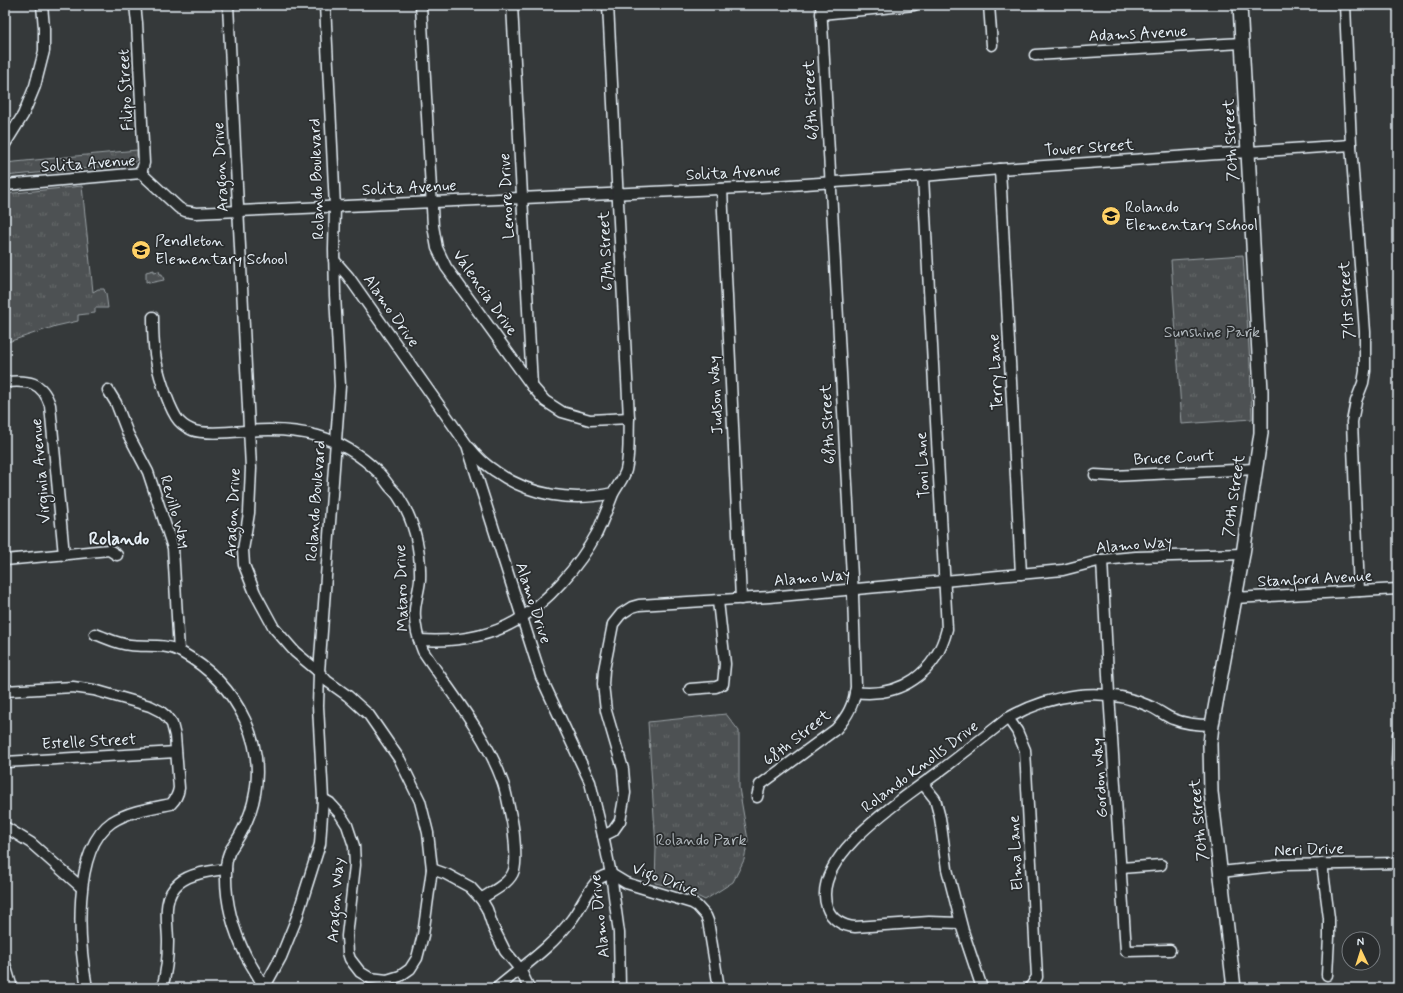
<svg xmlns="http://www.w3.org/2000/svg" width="1403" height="993" font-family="Mynerve,sans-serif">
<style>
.park{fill:url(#park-tufts);stroke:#9aa1a5}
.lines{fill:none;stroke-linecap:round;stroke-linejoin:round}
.minor-casing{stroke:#e8f1f8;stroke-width:13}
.major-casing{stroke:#e8f1f8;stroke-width:16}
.minor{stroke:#2a2d2e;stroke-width:10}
.major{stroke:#2a2d2e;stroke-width:13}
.labels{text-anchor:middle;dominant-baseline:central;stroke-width:3.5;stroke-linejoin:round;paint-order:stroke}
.street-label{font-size:16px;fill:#e8f1f8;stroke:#2a2d2e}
.poi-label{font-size:16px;fill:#e8f1f8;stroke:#2a2d2e;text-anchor:start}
.park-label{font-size:16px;fill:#b2b9be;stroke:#2a2d2e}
.quarter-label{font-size:18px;font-weight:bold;fill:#e8f1f8;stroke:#2a2d2e}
</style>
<defs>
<pattern id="park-tufts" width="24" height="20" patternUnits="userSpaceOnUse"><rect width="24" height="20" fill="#4d5152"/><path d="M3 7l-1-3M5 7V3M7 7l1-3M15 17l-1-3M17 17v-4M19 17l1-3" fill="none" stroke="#676a6c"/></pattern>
</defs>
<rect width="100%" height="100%" fill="#35393a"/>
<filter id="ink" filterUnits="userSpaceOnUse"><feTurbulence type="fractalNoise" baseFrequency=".025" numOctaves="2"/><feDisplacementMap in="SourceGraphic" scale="8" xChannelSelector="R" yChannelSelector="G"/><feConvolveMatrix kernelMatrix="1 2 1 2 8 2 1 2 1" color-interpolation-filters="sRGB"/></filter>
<g filter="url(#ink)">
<g class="park">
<polygon points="137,150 137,160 132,164 5,176 5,163"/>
<polygon points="82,186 93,292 98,289 104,289 105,292 106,293 108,308 95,308 95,313 78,315 78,321 56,326 11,341 5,342 5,194"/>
<polygon points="1243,255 1250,364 1252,419 1182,424 1171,260"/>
<polygon points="154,270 154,272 159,271 160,274 162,274 164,280 149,283 149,281 146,282 146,272"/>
<polygon points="726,714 739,731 739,788 748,840 744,860 733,882 705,900 683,889 655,883 656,848 648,722"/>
</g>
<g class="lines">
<defs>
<g id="minor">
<polyline points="135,5 137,23 144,163 141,173"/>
<polyline points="228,5 251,468 249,513 243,550 244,565 255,593 274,628 295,652 319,672 327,681 348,696 369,715 400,760 420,801 428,833 432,869 423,935 417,958 410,969 400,976 387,980 370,978 360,972 350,959 348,953 347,936 355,865 354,846 347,825 340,814 330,803 323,799"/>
<polyline points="421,5 433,226 437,248 446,267 532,386 545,401 562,412 590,420 629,418"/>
<polyline points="512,5 532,386"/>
<polyline points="989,5 992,45"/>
<polyline points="1345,5 1351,145 1365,332 1365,371 1363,383 1356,401 1352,422 1359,591"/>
<polyline points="821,14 914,5"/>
<polyline points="1035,55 1242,43"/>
<polyline points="5,144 23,115 35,86 44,51 44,28 42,5"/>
<polyline points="1000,169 1021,574"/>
<polyline points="5,185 141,173 179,208 185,211 196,213 761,187 923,176 1000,169 1351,145"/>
<polyline points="722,189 741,599"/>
<polyline points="334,260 348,276 467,445 541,677 590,782 603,836 611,874 619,933 620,988"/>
<path d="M153 317C153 330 153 342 155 354 157 370 167 402 176 417 179 422 185 427 192 430 203 435 233 432 246 431 298 427 340 434 379 473 383 477 386 482 390 487 393 490 396 493 398 496 414 520 421 550 420 580 419 590 416 599 415 609 414 623 418 639 423 651 450 692 487 736 503 783 507 795 509 809 512 821 514 832 517 860 514 870 510 884 492 891 481 899"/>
<path d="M5 382C28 380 42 381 50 405L64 555"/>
<polyline points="108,390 116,403 128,434 148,472 173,548 179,651"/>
<path d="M470 448C477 457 486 465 495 471 530 496 572 502 613 493"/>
<polyline points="1095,475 1113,476 1255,469"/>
<polyline points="5,560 109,550 117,555"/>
<polyline points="1102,560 1109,694 1126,951 1170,950"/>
<polyline points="1234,598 1398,589"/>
<path d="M95 634C107 638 117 644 130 645 146 647 166 643 181 652 238 684 272 748 250 813 246 824 241 834 235 843 233 846 230 850 229 853 227 858 226 866 226 871 225 900 233 930 246 956 252 967 259 977 264 988"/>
<path d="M419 640C452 642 487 638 516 621 548 602 579 566 597 533 603 520 608 507 613 494 617 486 624 478 626 470 630 453 628 435 629 418L608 5"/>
<polyline points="690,689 716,687 723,684 725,664 718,601"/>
<path d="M5 691 73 687 94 690 150 706 160 711 166 716 172 724 175 736 179 788C178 795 176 799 171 804 151 808 129 811 112 822 71 850 79 945 87 988"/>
<path d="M855 692C901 698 936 673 947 629L923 176"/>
<polyline points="1008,718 1017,731 1025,750 1037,977 1030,988"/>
<polyline points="5,762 176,752"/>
<polyline points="1397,765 1398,734"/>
<polyline points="923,784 935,799 940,818 947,869 963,931 982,988"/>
<path d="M757 797 760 785 836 729C847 717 854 705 856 687L853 595 821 5"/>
<polyline points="5,827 31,843 82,888"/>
<polyline points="603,836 613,831 620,821 625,793 623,769 606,711 603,684 604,670 613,624 621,614 632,607 639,605 769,597 1063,570 1102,560 1136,557 1243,554"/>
<polyline points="1322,864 1329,918 1329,937 1327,975"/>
<polyline points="1121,868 1161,865"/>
<polyline points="432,869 446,874 470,887 481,899 487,909 493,927 505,951 520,969 529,988"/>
<polyline points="1221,872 1284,865 1398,863"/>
<path d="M960 923 929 922 855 927C842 926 831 919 827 907 810 857 903 799 936 774 960 756 984 737 1008 718 1051 694 1103 685 1149 706 1157 709 1165 716 1173 719 1185 724 1199 725 1212 725"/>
<polyline points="5,964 12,988"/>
<path d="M162 988C166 974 168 957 168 942 168 922 161 898 179 883 191 873 211 871 226 869"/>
<polyline points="264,988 281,957 296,920 320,844 323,799 318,706 319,672 340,386 335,295 334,249 335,207 325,5"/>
<path d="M497 988C523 966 552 947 572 919 579 910 593 881 602 877 605 875 608 875 611 874L626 883 692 903 697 906 706 916 708 921 719 988"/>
</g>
<polyline id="major" points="1234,988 1211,792 1210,744 1212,725 1243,554 1261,433 1261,391 1240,5"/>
</defs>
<use href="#minor" class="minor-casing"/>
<use href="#major" class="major-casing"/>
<use href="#minor" class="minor"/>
<use href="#major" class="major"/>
</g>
</g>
<defs>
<symbol id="school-disc" viewBox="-11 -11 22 22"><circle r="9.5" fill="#ffd166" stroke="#2a2d2e"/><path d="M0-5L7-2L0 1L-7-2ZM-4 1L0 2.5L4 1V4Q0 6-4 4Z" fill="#111"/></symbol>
</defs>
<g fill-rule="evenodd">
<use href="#school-disc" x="1100" y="205" width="22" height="22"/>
<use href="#school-disc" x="130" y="239" width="22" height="22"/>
</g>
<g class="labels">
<g class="street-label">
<text transform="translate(1138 34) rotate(-3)">Adams Avenue</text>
<text transform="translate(126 90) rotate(-93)">Filipo Street</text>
<text transform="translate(811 100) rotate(-93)">68th Street</text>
<text transform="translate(1231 140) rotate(-93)">70th Street</text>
<text transform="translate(1089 148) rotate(-4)">Tower Street</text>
<text transform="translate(88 164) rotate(-4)">Solita Avenue</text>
<text transform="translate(221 167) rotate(-93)">Aragon Drive</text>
<text transform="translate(733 173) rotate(-3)">Solita Avenue</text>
<text transform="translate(317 179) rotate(-92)">Rolando Boulevard</text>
<text transform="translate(409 188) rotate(-3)">Solita Avenue</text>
<text transform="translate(507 196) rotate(-93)">Lenore Drive</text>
<text transform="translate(606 251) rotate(-93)">67th Street</text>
<text transform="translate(485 293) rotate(55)">Valencia Drive</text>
<text transform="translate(1347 300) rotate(-94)">71st Street</text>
<text transform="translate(391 311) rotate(55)">Alamo Drive</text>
<text transform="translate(996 372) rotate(-93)">Terry Lane</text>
<text transform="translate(716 395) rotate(-93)">Judson Way</text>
<text transform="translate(828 424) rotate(-93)">68th Street</text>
<text transform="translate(1174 458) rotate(-3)">Bruce Court</text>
<text transform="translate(923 465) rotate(-93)">Toni Lane</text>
<text transform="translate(41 471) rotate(-95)">Virginia Avenue</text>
<text transform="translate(1234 496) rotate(-82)">70th Street</text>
<text transform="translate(316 501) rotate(-86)">Rolando Boulevard</text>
<text transform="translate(175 512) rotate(74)">Revillo Way</text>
<text transform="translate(233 513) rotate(-87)">Aragon Drive</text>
<text transform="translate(1134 545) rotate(-5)">Alamo Way</text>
<text transform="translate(812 578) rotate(-5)">Alamo Way</text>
<text transform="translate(1315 579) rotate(-3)">Stanford Avenue</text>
<text transform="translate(402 588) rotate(-92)">Mataro Drive</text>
<text transform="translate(533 603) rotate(72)">Alamo Drive</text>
<text transform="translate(797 738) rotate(-38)">68th Street</text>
<text transform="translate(89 742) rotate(-3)">Estelle Street</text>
<text transform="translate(920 767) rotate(-37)">Rolando Knolls Drive</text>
<text transform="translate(1100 778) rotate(-94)">Gordon Way</text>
<text transform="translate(1199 820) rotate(-96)">70th Street</text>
<text transform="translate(1309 850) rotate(-2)">Neri Drive</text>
<text transform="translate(1016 853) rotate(-93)">Elma Lane</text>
<text transform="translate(665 880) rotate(20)">Vigo Drive</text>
<text transform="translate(336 900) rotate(-86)">Aragon Way</text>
<text transform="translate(600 916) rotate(-96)">Alamo Drive</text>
</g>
<g class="poi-label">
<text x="1125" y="207">Rolando<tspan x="1125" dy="18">Elementary School</tspan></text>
<text x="155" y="241">Pendleton<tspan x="155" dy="18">Elementary School</tspan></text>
</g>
<g class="park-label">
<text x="1212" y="332">Sunshine Park</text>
<text x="701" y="840">Rolando Park</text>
</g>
<g class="quarter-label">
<text x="119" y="539">Rolando</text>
</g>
</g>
<rect width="1403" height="993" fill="none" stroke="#2a2d2e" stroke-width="20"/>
<rect x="10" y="10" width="1383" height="973" fill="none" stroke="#e8f1f8" stroke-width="1.5" filter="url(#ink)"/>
<g transform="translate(1361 951) rotate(356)"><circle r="19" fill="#2a2d2e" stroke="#767b7f"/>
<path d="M0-3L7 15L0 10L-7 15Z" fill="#ffd166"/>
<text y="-6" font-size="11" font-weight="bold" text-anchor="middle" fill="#e8f1f8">N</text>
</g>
</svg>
